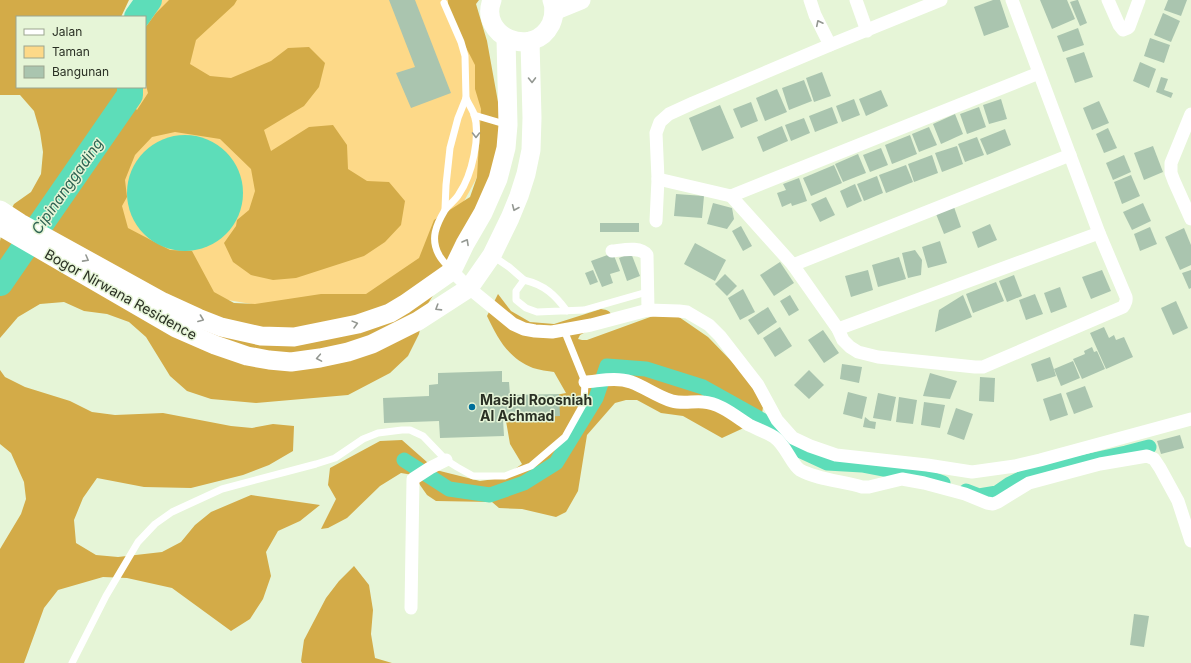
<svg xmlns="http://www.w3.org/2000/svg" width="1191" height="663" font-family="Inter,sans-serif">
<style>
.green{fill:#fdd988}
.forest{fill:#d3ab48}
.water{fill:#5dddb9}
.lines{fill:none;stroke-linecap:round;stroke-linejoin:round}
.canal{stroke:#5dddb9;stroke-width:15}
.river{stroke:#5dddb9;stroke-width:26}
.building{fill:#aac5af}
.lane{stroke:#fff;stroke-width:7}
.street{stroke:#fff;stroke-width:13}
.secondary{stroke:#fff;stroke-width:19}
.oneway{stroke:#949892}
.poi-dot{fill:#006e9a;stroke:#e6f5d7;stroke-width:1.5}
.labels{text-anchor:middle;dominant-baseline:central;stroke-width:3;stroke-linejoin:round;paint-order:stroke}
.street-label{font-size:14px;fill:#2a3024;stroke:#e6f5d7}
.poi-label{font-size:14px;font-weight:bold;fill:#2a3024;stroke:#e6f5d7;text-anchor:start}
.water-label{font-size:15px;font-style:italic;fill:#2f6353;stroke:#e6f5d7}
</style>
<rect width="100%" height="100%" fill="#e6f5d7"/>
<polygon class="green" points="161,0 453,0 487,41 483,166 432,261 328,317 186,293 79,221 117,87 145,87 145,19"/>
<g class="forest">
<polygon points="0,0 129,0 121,17 17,17 17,87 120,87 121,93 137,110 148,93 145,81 145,28 156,13 169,0 237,0 234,5 196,40 190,64 210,76 231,78 271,61 288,48 309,47 325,63 319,87 304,106 264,130 271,151 309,127 333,125 347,145 348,169 367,181 389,182 405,201 401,225 385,242 364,256 296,278 273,280 251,275 233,262 224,243 236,226 237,220 249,210 255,191 251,169 220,139 175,132 152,137 135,155 125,180 127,197 122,206 128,228 170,250 192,251 214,292 234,303 255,304 321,294 366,294 419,258 434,220 470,197 477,177 481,109 475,89 475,65 455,26 448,6 448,0 479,0 476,4 487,41 500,113 497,150 491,178 437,289 424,310 419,334 408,356 390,373 348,395 256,403 211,399 187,391 170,376 146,337 129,322 107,314 84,311 64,302 40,304 18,317 0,338 0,241 4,223 14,204 31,192 41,174 43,152 40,132 34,111 20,95 0,95"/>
<path d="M498 294 511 311 530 322 554 324 601 309C608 310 611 311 612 318L580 335 578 339 582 340H587L653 316 679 317 708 337 740 370 758 396 763 407 761 420 722 438 683 416 661 413 637 400H626L615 403 587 435 578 491 566 512 556 517 522 509 499 508 492 502 436 501 427 495 413 475 401 473 380 486 347 518 328 528 321 529 336 499 328 485 330 468 380 441 402 440 436 470 480 481 502 478 522 464 510 444 506 421 520 402 566 393 554 372C548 371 539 370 533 368 508 358 498 339 487 316Z"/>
<polygon points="0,370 5,377 25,387 70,401 92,412 115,415 163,413 231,426 252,428 273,424 294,426 293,451 269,465 243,475 191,488 144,487 97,478 83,498 74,520 76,543 96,555 118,557 162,552 181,542 195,525 211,512 251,495 320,505 300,521 278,531 266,552 271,576 263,599 250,619 231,631 172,588 127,578 103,577 58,590 44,608 24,663 0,663 0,549 21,514 26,499 24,482 11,453 0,444"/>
<polygon points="354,566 369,585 373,610 371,634 375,658 392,663 302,663 301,661 304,640 326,598 339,581"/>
</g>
<circle class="water" cx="185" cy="193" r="58"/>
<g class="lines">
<g class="canal">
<polyline points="404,460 449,489 490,495 524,483 556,463 596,398 607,366 646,369 703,387 771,425 801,451 827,463 862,465 888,470 910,471 943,483"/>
<polyline points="966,491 979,496 997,493 1010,484 1033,473 1126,453 1149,447"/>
</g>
<g class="river">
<polyline points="137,17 149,0"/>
<polyline points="0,283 130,95 130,87"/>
</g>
</g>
<g class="building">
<polygon points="389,0 415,0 451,93 411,108 396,73 415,67"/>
<polygon points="993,0 1000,0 1009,27 984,36 974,7"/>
<polygon points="1040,0 1067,0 1075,19 1052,29"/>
<polygon points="1077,0 1078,0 1087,23 1080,26 1070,2"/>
<polygon points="1168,0 1187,0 1181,16 1164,10"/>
<polygon points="1163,13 1180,21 1171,42 1154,35"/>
<polygon points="1078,28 1084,45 1063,52 1057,36"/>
<polygon points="1150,38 1170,45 1164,63 1144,56"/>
<polygon points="1084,52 1093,77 1075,83 1066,58"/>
<polygon points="1140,62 1156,69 1149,88 1133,81"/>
<polygon points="822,72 831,96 814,102 806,78"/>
<polygon points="1161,77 1168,79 1164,90 1173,93 1171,98 1156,92"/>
<polygon points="804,80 812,101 789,110 782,88"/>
<polygon points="777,89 787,112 765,121 756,98"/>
<polygon points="881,90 888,106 866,116 859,99"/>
<polygon points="854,99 860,115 842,122 836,106"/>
<polygon points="1001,99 1007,119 989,124 983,105"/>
<polygon points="1099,101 1109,123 1092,130 1083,108"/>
<polygon points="751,102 758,121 741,128 733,109"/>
<polygon points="720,105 734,138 702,151 689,118"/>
<polygon points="832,107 838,123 815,132 809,116"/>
<polygon points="979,107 986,127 967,134 960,114"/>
<polygon points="955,114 963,134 941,144 933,124"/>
<polygon points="804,118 810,133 791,141 785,125"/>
<polygon points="782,126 788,141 763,152 757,137"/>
<polygon points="929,127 937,145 919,152 912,134"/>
<polygon points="1108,128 1117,148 1104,153 1096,134"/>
<polygon points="1005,129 1011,145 987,155 980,139"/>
<polygon points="910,135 917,154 892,164 885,145"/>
<polygon points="977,137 984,155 965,162 958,144"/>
<polygon points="957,146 963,164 942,172 935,153"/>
<polygon points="1153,146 1163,172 1144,180 1134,153"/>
<polygon points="881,148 888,165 870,172 863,155"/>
<polygon points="858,154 866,173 843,182 835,164"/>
<polygon points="932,155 938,173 914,182 908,164"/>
<polygon points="1124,155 1131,172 1113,180 1106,163"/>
<polygon points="834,165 842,183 811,196 803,178"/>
<polygon points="906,165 913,182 886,193 879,175"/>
<polygon points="1131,175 1140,196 1122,204 1114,182"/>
<polygon points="877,176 883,193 864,201 857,184"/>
<polygon points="799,178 807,201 792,206 791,203 782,207 777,193 786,190 783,184"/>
<polygon points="855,184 862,201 847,208 840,191"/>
<polygon points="676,194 704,196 702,218 674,216"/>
<polygon points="826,197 835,215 820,222 811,204"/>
<polygon points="713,203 732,208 734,219 727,229 707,224"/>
<polygon points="1143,203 1151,221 1132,230 1123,212"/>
<polygon points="954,207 961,227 944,234 936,214"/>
<rect x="600" y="223" width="39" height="9"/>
<polygon points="990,224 997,240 978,248 972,232"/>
<polygon points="741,226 752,246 743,251 732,231"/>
<polygon points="1150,227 1157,244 1140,251 1134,234"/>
<polygon points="1184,228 1191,245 1191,265 1180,270 1165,237"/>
<polygon points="940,241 947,263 928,268 922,247"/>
<polygon points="695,243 726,260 715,281 684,264"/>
<polygon points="915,250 922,260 921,275 908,278 902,253"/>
<polygon points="613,253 620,271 610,274 613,283 602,287 591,261"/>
<polygon points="631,253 640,276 627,281 619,258"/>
<polygon points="899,257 906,279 878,287 872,265"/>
<polygon points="780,262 794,283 774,296 760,275"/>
<polygon points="593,270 598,282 590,285 585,273"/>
<polygon points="868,270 873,290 851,297 845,276"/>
<polygon points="1102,270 1111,291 1091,299 1082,277"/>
<polygon points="1191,270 1191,288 1189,289 1182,273"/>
<polygon points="725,274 737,286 727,296 715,284"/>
<polygon points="1014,275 1022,296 1007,302 999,281"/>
<polygon points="996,282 1004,301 973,313 966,294"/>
<polygon points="1060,287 1067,307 1051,313 1044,293"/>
<polygon points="743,289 755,312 740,320 728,298"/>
<polygon points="1035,294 1043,314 1026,320 1019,300"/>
<polygon points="790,295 799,310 789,316 780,301"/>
<polygon points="963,295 972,317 935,332 939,310"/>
<polygon points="1176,301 1188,328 1173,335 1161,308"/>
<polygon points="768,307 777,322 758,335 748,320"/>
<polygon points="780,327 792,346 775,357 763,338"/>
<polygon points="1104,327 1109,338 1114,335 1116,340 1124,337 1133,357 1106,369 1090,333"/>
<polygon points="823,330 839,353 824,363 808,340"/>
<polygon points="1092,347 1094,352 1097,351 1105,369 1082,379 1073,359 1085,354 1084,351"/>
<polygon points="1050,357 1056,376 1037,382 1031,364"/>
<polygon points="1073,361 1080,378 1061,386 1054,369"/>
<polygon points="842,364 862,367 859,383 840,379"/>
<polygon points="809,370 824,385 809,399 794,385"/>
<polygon points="502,371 502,382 509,382 510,395 559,394 560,416 503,419 504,436 440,438 439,421 384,423 383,398 429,396 429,385 438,384 438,373"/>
<polygon points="930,373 957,381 950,399 923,396"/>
<polygon points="980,377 995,378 994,402 979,401"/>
<polygon points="1085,386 1093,407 1074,414 1066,393"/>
<polygon points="848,392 867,397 862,419 843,414"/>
<polygon points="878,393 896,397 891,421 873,418"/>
<polygon points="1061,393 1068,415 1050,421 1043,399"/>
<polygon points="899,397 917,400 913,424 896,422"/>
<polygon points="924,402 945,405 940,428 921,425"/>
<polygon points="956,408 973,414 964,440 947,434"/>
<polygon points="865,417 870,421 876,422 875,429 863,427"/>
<polygon points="1180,435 1184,448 1161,454 1157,441"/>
<polygon points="1134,614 1149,616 1144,647 1130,645"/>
</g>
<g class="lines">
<g class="lane">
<polyline points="444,3 461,42 465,56 466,98 458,118 450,148 446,185 445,209"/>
<polyline points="474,115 508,125"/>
<polyline points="493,256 509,267 524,280"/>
<path d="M451 270C447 265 442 261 439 255 430 239 436 225 445 210 449 204 456 200 459 194 472 175 481 136 474 114 472 109 468 103 466 98"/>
<path d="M567 311C555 295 545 285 524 280L516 291V300L526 308 537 312 584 310 647 292"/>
<polyline points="72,663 106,596 138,542 155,524 172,512 222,489 316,464 335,458 363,439 378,433 402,430 410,430 423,436 446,460 457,467 473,476 505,476 531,466 565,437 584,403 585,382 564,330"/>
</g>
<g class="street">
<polyline points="810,0 815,15 830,45"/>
<polyline points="856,0 867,31"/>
<polyline points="1108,0 1119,25 1123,30 1128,28 1129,27 1139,0"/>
<polyline points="1191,114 1171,163 1171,173 1174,181 1191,219"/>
<path d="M658 179 731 196 793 265 838 329 843 340 850 347 858 352 878 357 975 367H983L1123 307C1125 304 1127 301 1126 297L1099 233 1012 0"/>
<polyline points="731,196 1039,73"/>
<polyline points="656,221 658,179 656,133 660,122 669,114 693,103 830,45 941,0"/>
<path d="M612 251C623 250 640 246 647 255L648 310"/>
<polyline points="793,265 1070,155"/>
<polyline points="452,271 469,288 513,324 524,329 535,331 552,332 591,325 648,310 679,311 687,312 709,325 720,336 758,385 777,420 793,438 810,446 836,455 927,465 972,472 1015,466 1040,460 1191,419"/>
<polyline points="838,329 1099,233"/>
<path d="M585 382C600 381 616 377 631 382 645 387 658 397 672 401 683 404 693 401 703 402 720 403 735 416 749 425 757 429 766 432 774 437 786 445 791 464 800 470 818 480 843 481 862 487H869L902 479 924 483 965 494 987 503 993 504 998 502 1029 483 1100 464 1147 456 1154 459 1160 468 1178 501 1191 541"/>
<polyline points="411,608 413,479 430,468 446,460"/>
</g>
<g class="secondary">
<path d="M492 0C478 36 533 60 551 24 554 17 555 8 552 0"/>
<polyline points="554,11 581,0"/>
<polyline points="0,210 20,223 163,302 198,318 221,327 261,336 294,337 358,324 390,313 405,304 452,271 465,244 483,213 498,179 506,148 508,125 506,38"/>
<polyline points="0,226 176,328 215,345 247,356 269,360 291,362 320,358 348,352 372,344 418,321 469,288 492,255 510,218 519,196 526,174 531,150 532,118 530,41"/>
</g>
</g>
<defs><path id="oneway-chevron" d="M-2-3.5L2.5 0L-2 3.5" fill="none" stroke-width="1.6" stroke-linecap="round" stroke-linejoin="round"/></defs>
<g class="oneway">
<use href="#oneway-chevron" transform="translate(819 23) rotate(-116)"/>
<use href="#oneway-chevron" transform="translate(532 80) rotate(89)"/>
<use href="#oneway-chevron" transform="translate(476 135) rotate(90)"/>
<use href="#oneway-chevron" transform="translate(515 208) rotate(113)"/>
<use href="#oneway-chevron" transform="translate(466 242) rotate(-61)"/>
<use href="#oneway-chevron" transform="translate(86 259) rotate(29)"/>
<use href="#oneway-chevron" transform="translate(438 308) rotate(148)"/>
<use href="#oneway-chevron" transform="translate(201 319) rotate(21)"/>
<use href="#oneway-chevron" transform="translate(355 324) rotate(-15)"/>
<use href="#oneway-chevron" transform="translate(319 358) rotate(170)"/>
</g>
<circle class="poi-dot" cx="472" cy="407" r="4"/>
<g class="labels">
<g class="street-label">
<text transform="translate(121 294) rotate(29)">Bogor Nirwana Residence</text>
</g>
<g class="poi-label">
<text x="480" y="399">Masjid Roosniah<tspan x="480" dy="16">Al Achmad</tspan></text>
</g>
<g class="water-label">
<text transform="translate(67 186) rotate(-55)">Cipinanggading</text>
</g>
</g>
<rect x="16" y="16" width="130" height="72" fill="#e6f5d7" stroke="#9ba68f"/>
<rect x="24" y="29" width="20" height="6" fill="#ffffff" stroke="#9ba68f"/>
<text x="52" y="36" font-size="12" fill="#2a3024">Jalan</text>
<rect x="24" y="46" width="20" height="12" fill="#fdd988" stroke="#9ba68f"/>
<text x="52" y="56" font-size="12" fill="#2a3024">Taman</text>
<rect x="24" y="66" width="20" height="12" fill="#aac5af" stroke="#9ba68f"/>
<text x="52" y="76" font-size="12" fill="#2a3024">Bangunan</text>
</svg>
